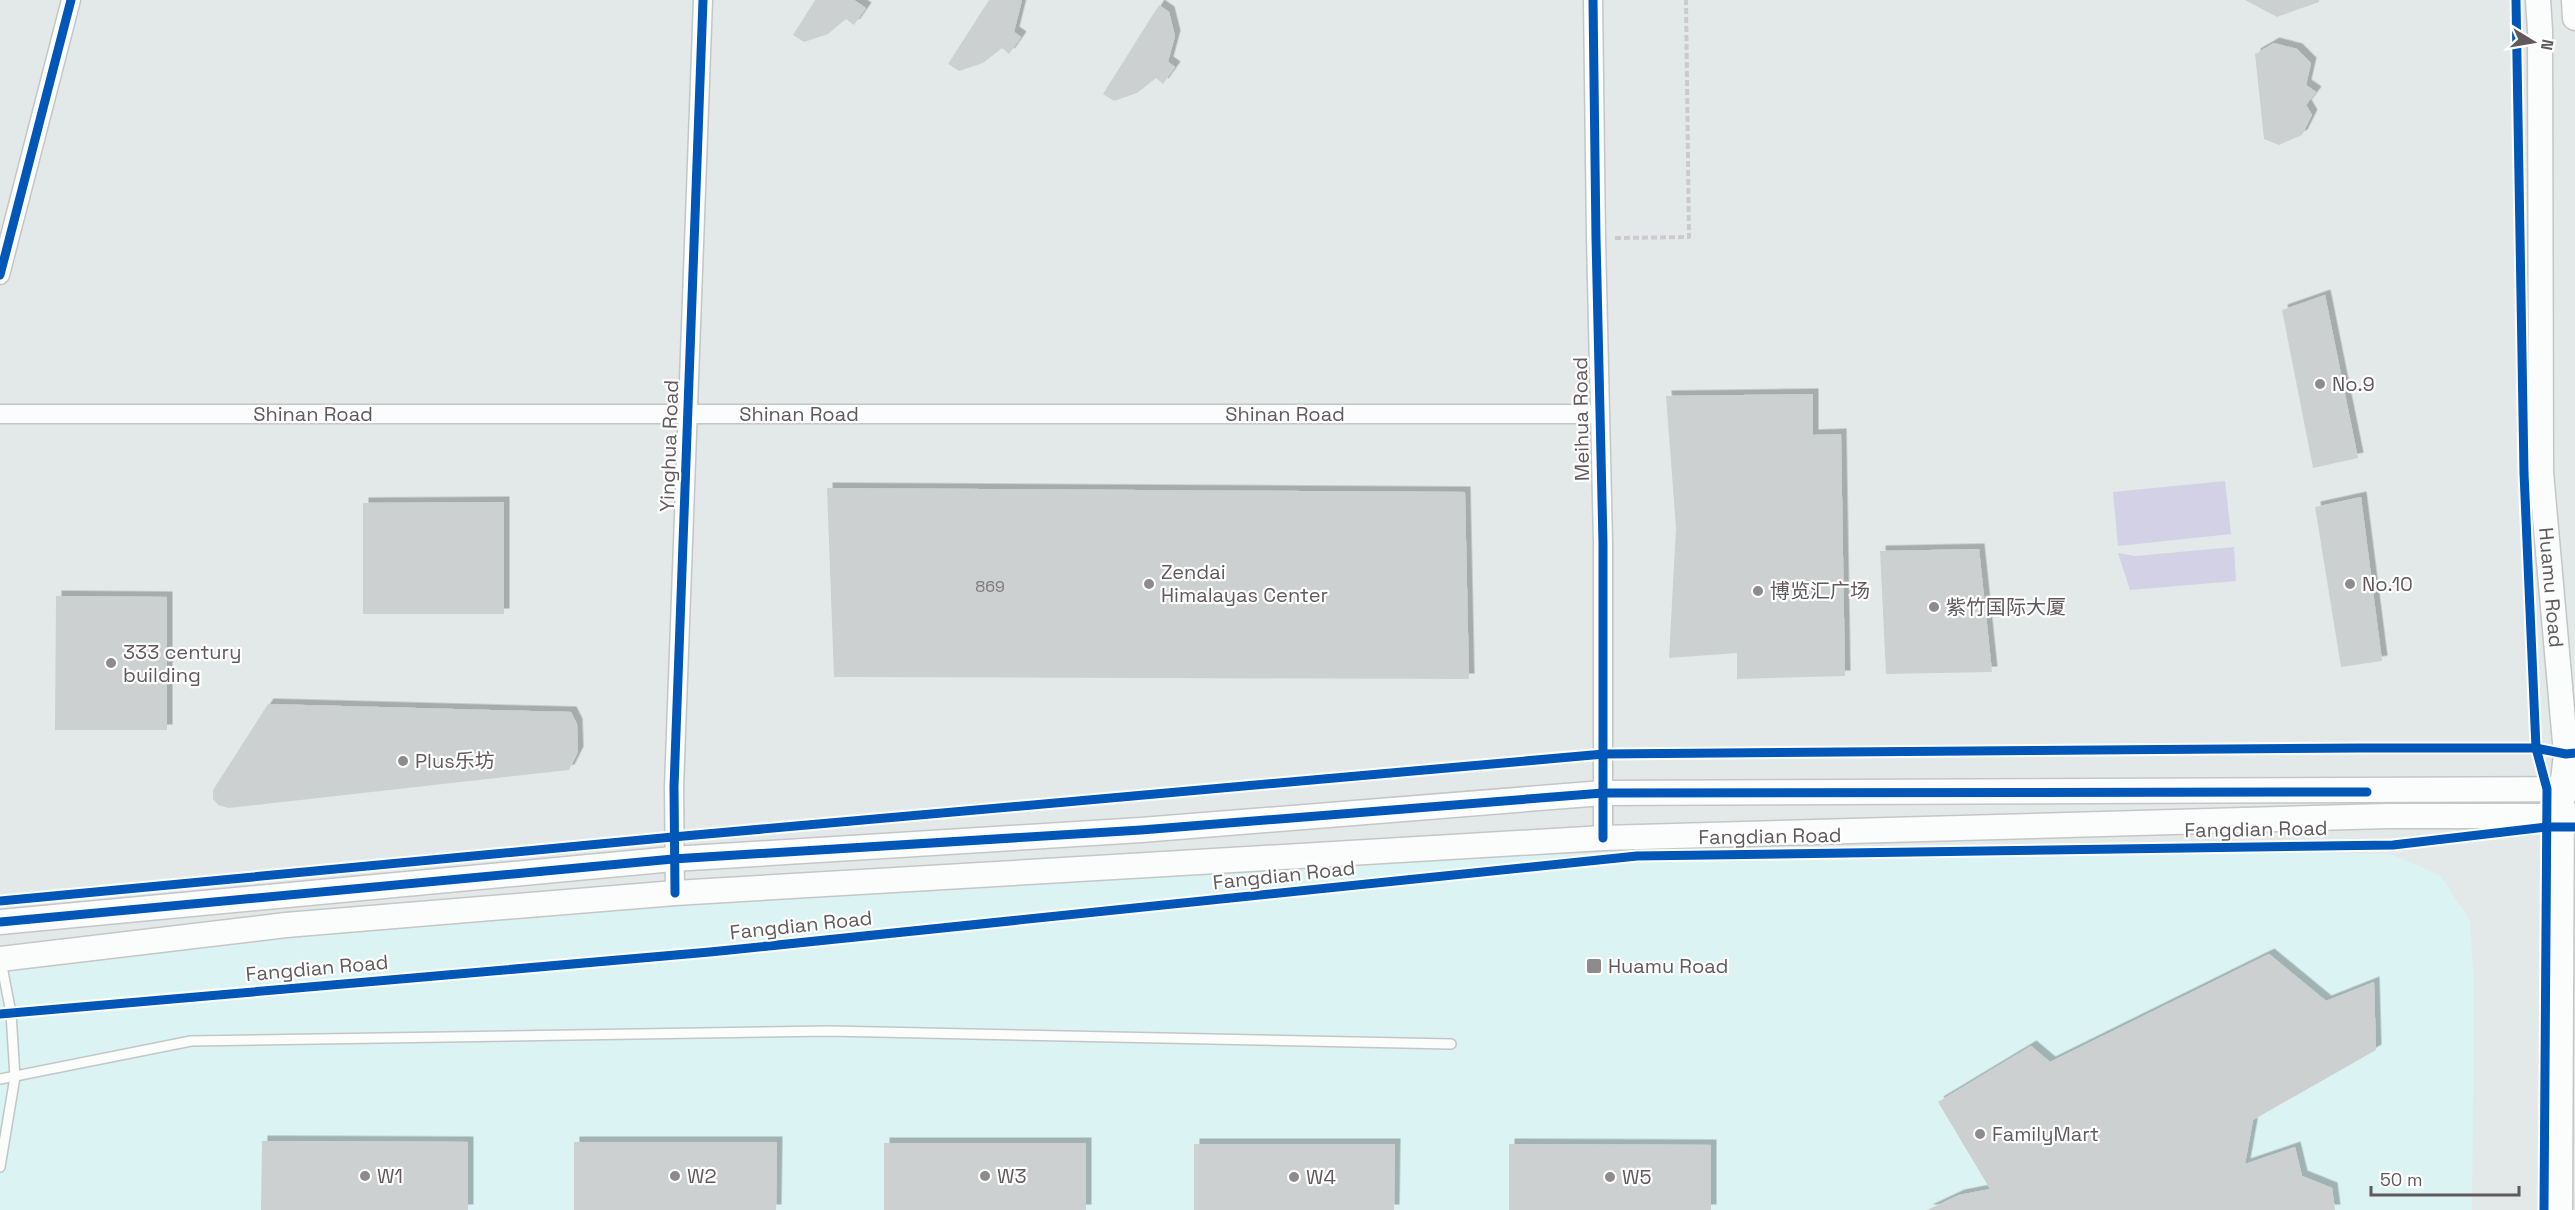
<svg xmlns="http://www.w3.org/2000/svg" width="2575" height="1210" font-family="'Space Grotesk','Noto Sans SC',sans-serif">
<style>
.commercial{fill:#dbf3f3}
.green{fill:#d2d1e6}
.building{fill:#cdd0d0;filter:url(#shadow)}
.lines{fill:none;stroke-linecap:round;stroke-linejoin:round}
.lane-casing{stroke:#c4c5c6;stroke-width:12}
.street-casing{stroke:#c4c5c6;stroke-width:21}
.secondary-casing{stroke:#c5c6c6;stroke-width:27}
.path{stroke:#cdcacf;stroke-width:4;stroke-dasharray:6 3;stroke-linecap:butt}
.lane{stroke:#fbfcfc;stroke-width:9}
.street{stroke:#fbfcfc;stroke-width:18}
.secondary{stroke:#fbfcfc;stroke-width:24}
.cycleway-casing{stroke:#fff;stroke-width:13}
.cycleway{stroke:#0057b8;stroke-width:9}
.poi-dot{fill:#8e8b8d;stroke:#fff;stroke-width:2}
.labels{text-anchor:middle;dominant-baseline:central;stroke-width:4.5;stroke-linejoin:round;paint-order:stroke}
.number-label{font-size:16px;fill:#7d787a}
.poi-label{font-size:20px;fill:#61595b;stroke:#fff;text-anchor:start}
.street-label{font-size:20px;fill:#61595b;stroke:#fff}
</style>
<defs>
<filter id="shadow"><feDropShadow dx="5.5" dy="-5.5" stdDeviation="0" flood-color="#0004"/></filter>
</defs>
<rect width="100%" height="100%" fill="#e3e9e9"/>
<polygon class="commercial" points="1774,847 2390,854 2440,875 2470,921 2474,986 2472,1210 0,1210 0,959 1037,872"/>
<g class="green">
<polygon points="2225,481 2231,534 2118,546 2113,492"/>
<polygon points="2234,547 2236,581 2130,590 2118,553 2135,556"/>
</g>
<g class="building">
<polygon points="815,0 854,0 866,8 854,25 846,19 828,34 804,42 793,35"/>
<polygon points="989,0 1022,0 1014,32 1021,37 1009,54 1002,48 983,63 959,71 948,64"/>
<polygon points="2245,0 2319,0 2319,2 2277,17"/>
<polygon points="1159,5 1169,12 1175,36 1168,62 1175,67 1163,84 1156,78 1137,93 1114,101 1103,94"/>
<polygon points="2274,43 2297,49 2311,63 2306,85 2316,92 2306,105 2312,115 2302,135 2279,145 2264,139 2255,54"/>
<polygon points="2325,295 2358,458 2313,468 2282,310"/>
<polygon points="1813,394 1813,435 1841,434 1845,676 1737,679 1737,653 1669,658 1676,528 1666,396"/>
<polygon points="827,488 1465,492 1469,679 834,677"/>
<polygon points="2361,497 2382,661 2341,667 2315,507"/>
<polygon points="504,502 504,614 363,614 363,503"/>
<polygon points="1979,549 1992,672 1886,674 1880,551"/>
<polygon points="56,596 167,597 167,730 55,730"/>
<polygon points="268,704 571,712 577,724 578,752 569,770 228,808 218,805 213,799 213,790"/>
<polygon points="2269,954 2326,1001 2374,982 2376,1050 2253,1120 2245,1164 2295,1147 2302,1176 2332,1188 2335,1210 1927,1210 1959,1195 1990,1189 1938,1102 2031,1046 2050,1062"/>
<polygon points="262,1141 468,1142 468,1210 261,1210"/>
<polygon points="574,1142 777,1142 776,1210 574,1210"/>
<rect x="884" y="1143" width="202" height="67"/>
<polygon points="1194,1144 1395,1144 1394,1210 1194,1210"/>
<polygon points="1509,1144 1711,1145 1711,1210 1509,1210"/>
</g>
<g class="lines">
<defs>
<g id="lane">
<polyline points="0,1079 191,1041 829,1031 1451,1044"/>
<polyline points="0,1167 15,1077 11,1013 1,961"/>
</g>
<g id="street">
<polyline points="1593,0 1596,238 1603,543 1603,838"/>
<polyline points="0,275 71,0"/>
<polyline points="0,414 1599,414"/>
<polyline points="675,893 674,787 703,0"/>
</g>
<g id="secondary">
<path id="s1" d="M2538 0 2540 30 2541 472 2566 754 2562 789 2560 1210"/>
<polyline points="2574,0 2575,18"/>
<polyline points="0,922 673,859 1141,830 1603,793 2575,789"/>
<polyline points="0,959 286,925 675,893 1603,838 2388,816 2575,816"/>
</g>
</defs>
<use href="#lane" class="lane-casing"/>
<use href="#street" class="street-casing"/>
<use href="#secondary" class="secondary-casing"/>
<polyline class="path" points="1615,238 1689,237 1686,0"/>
<use href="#lane" class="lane"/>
<use href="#street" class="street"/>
<use href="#secondary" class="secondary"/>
<defs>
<g id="cycleway">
<polyline points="1593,0 1596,238 1603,543 1603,838"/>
<polyline points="2516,0 2524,473 2536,748 2547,789 2544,1210"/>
<polyline points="0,275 71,0"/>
<polyline points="675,893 674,787 703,0"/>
<polyline points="0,901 673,837 1604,754 2360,748 2536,748 2566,754 2575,753"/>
<polyline points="0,922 673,859 1141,830 1603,793 2367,792"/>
<polyline points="0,1014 710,952 1637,856 2393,845 2546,827 2575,827"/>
</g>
</defs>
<use href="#cycleway" class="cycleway-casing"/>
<use href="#cycleway" class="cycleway"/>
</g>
<g class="poi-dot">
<circle cx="2320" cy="384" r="6"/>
<circle cx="1149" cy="584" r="6"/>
<circle cx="2350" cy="584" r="6"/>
<circle cx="1758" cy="591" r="6"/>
<circle cx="1934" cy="607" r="6"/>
<circle cx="111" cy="663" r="6"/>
<circle cx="403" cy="761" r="6"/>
<rect x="1586" y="958" width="16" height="16" rx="3"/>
<circle cx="1980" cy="1134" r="6"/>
<circle cx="365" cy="1176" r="6"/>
<circle cx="675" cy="1176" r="6"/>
<circle cx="985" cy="1176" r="6"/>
<circle cx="1294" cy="1177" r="6"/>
<circle cx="1610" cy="1177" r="6"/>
</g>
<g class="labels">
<g class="number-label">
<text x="990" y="586">869</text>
</g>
<g class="poi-label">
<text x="2332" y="384">No.9</text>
<text x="1161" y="572">Zendai<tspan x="1161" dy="23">Himalayas Center</tspan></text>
<text x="2362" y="584">No.10</text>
<text x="1770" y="591">博览汇广场</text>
<text x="1946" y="607">紫竹国际大厦</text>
<text x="123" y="652">333 century<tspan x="123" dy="23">building</tspan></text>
<text x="415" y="761">Plus乐坊</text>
<text x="1608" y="966">Huamu Road</text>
<text x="1992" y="1134">FamilyMart</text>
<text x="377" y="1176">W1</text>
<text x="687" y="1176">W2</text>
<text x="997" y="1176">W3</text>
<text x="1306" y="1177">W4</text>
<text x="1622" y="1177">W5</text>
</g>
<g class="street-label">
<text x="313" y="414">Shinan Road</text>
<text x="799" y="414">Shinan Road</text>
<text x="1285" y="414">Shinan Road</text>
<text transform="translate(1581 419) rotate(-91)">Meihua Road</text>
<text transform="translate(669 446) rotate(-88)">Yinghua Road</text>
<text stroke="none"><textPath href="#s1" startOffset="588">Huamu Road</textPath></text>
<text transform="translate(2256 829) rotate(-1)">Fangdian Road</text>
<text transform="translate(1770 836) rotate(-1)">Fangdian Road</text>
<text transform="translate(1284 875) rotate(-6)">Fangdian Road</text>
<text transform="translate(801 925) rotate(-6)">Fangdian Road</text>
<text transform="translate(317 968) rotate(-5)">Fangdian Road</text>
</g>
</g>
<g transform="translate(2533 42) rotate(101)" stroke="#ffffff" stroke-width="4.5" paint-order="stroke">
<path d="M0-4.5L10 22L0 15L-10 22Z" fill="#61595b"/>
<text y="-9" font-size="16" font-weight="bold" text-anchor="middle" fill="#61595b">N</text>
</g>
<path d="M2371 1186v9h148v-9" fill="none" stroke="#61595b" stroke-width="3"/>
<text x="2380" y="1186" font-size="18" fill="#61595b" stroke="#ffffff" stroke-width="4.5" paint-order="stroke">50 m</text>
</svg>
